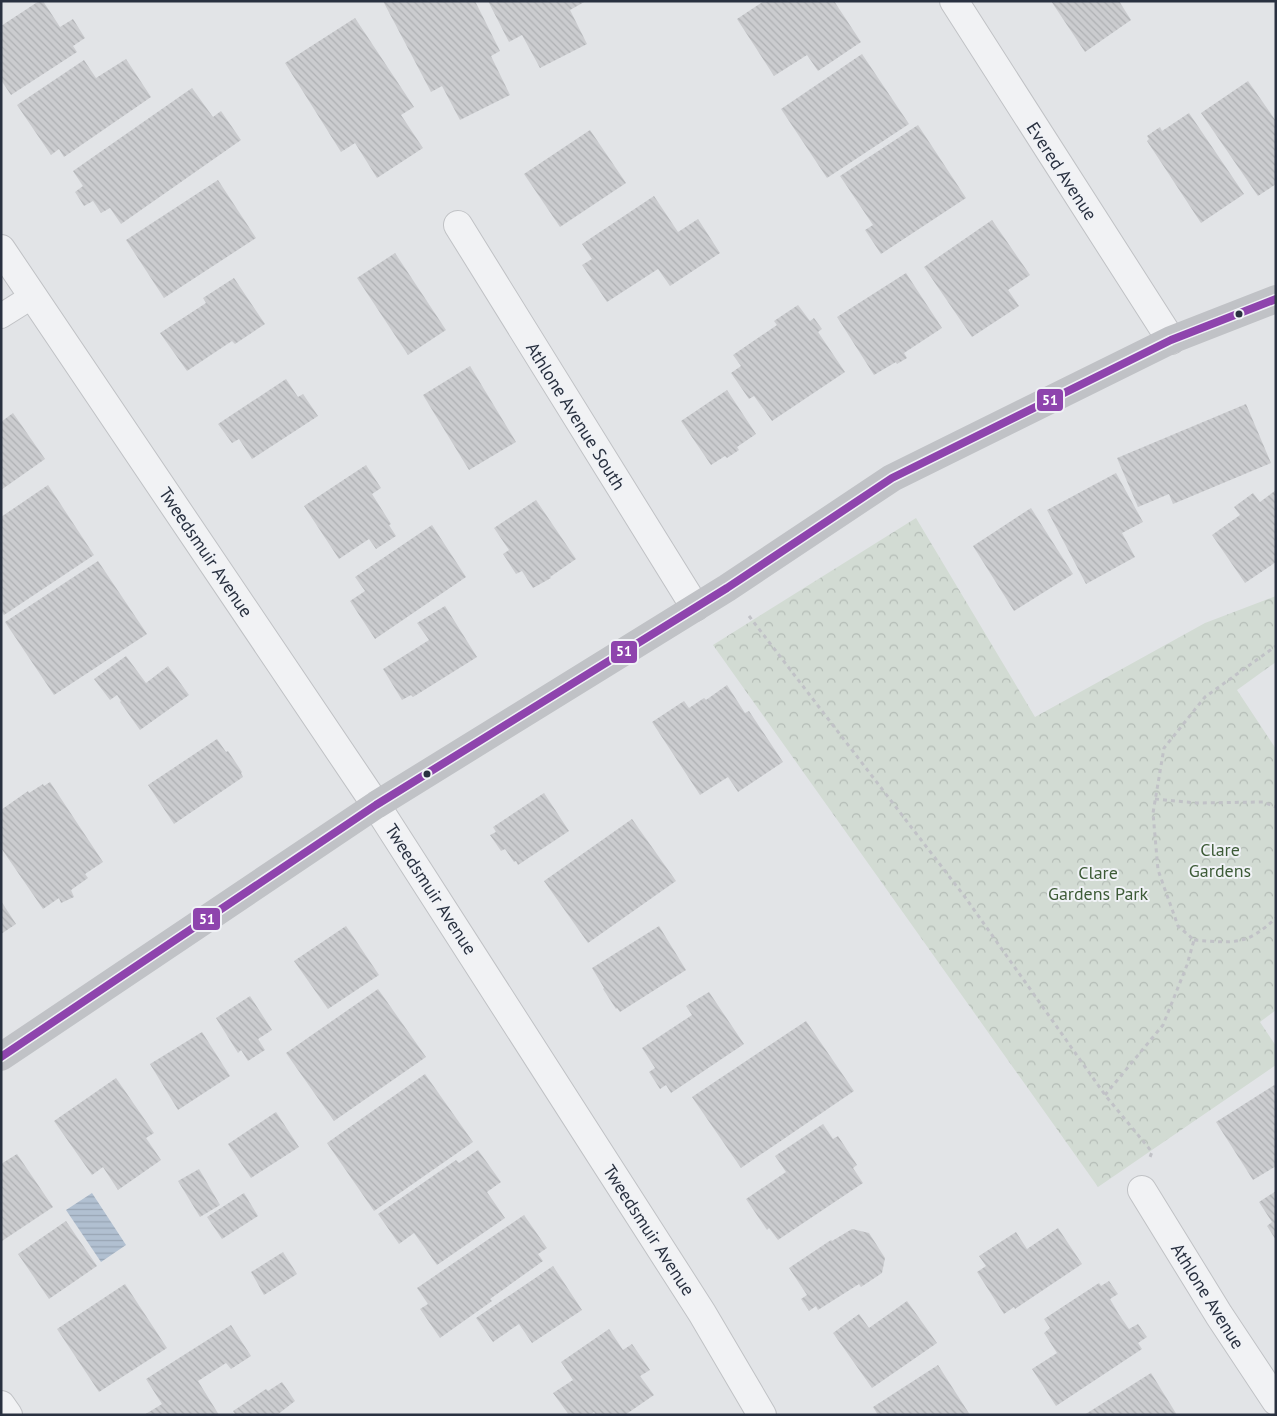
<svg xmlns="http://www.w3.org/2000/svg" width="1277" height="1416" font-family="'PT Sans',sans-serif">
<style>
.forest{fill:url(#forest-crowns)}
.water{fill:url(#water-rules)}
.building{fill:url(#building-back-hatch)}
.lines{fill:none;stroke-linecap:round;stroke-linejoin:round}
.lane-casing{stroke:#c0c2c5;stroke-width:26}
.street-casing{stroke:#c0c2c5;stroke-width:30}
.path{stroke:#c1c2c7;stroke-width:3;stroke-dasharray:4 4;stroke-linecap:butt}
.lane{stroke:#f1f2f4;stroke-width:24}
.street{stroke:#f1f2f4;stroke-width:28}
.secondary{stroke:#c0c2c6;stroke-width:28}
.bus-1-casing{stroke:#f0f2f6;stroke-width:11}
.bus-1{stroke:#8e44ad;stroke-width:8}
.bus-dot{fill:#293140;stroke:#f0f2f6;stroke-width:2}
.labels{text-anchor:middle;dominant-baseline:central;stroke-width:4;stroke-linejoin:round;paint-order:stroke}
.street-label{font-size:18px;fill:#293140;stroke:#f0f2f6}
.park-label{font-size:18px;fill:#3d5b37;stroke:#f0f2f6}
.line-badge{stroke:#f0f2f6;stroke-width:2}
.badge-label{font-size:14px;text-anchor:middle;font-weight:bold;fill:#fff}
</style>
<defs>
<pattern id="forest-crowns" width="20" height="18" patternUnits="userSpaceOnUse" patternTransform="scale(1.25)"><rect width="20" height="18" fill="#d2dbd3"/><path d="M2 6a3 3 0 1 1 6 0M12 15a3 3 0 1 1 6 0" fill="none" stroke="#b4bcb6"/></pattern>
<pattern id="water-rules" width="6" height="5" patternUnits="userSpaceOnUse" patternTransform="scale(1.25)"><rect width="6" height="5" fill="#b1c0d1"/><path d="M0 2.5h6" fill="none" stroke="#98a5b4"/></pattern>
<pattern id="building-back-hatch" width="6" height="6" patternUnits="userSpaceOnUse" patternTransform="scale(1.25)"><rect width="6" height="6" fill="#cbcccf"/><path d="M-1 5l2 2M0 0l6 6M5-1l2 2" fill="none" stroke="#aeb0b3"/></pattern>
</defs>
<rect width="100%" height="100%" fill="#e2e4e7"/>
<polygon class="forest" points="916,518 1035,717 1205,623 1276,596 1276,662 1237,690 1276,749 1276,1010 1260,1022 1276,1046 1276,1065 1098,1187 713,645"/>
<polygon class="water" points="92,1193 126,1245 101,1262 66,1210"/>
<g class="building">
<polygon points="39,1 43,1 60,27 73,19 85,38 73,46 77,52 11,95 1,80 1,26"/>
<polygon points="383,1 475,1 500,51 491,56 510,95 460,120 442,86 431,92"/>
<polygon points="488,1 586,1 570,10 587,44 540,68 522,35 509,42"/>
<polygon points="764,1 834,1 861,42 818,71 807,55 774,76 737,19"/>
<polygon points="1051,1 1119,1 1131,20 1085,52"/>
<polygon points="355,18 414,107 401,115 423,148 377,178 355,143 341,152 285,63"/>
<polygon points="862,54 909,124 827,178 781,109"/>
<polygon points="126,59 151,97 64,157 59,149 51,155 17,105 84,60 96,78"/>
<polygon points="1248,81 1276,121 1276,184 1258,196 1201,113"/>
<polygon points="192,88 213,117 221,111 241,140 121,224 110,208 101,213 93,201 84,206 75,192 83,186 73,171"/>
<polygon points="1189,113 1244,194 1201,223 1147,141 1149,139 1147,136 1160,127 1162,131"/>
<polygon points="918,125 966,198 881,254 865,230 873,225 840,176"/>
<polygon points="590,130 626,183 560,227 524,174"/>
<polygon points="218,180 256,238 164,298 126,240"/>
<polygon points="654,196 678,232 698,219 720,253 670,286 658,269 607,302 582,265 592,259 582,244"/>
<polygon points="992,220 1030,275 1008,290 1019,306 972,337 924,267"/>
<polygon points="395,253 446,330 408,355 357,278"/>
<polygon points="906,273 942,328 904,353 907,358 897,364 896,362 874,375 837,317"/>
<polygon points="234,278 265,324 235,344 232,341 187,371 160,333 206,303 203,298"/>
<polygon points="798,305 810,321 814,318 822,329 818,332 845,372 772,421 754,396 749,399 731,373 741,366 733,355 777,325 774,321"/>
<polygon points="470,366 516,442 469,470 423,395"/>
<polygon points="286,379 298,397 303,394 318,416 252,459 239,439 232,443 218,424"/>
<polygon points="727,390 756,434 737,447 739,450 727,458 725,456 711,465 681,421"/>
<polygon points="1246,404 1271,463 1173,504 1169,494 1138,507 1117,458"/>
<polygon points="13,413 45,459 1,490 1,422"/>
<polygon points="366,465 381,488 372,494 391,524 389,525 396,536 376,549 369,539 339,559 304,506"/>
<polygon points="1116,473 1143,522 1122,533 1135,557 1086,584 1047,510"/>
<polygon points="48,485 94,555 4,615 1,611 1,517"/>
<polygon points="1276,490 1276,562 1245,583 1212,535 1240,515 1234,507 1253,493 1260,502"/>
<polygon points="536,500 576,559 550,577 551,578 533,588 522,571 516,574 503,554 509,550 494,528"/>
<polygon points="1031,508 1073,574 1014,611 973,546"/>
<polygon points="432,525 466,577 375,639 350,601 365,591 355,577"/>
<polygon points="98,561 147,634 54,695 5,622"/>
<polygon points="445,606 477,657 413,697 411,695 402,700 383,669 429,640 417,623"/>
<polygon points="126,656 146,683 168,666 189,695 140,730 120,702 121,701 117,695 110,700 94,679"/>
<polygon points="727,685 745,713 749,711 783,762 738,792 728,777 700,795 652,722 684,701 689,708 704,698 706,700"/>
<polygon points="217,739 226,752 228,751 242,772 241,773 243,777 174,824 148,785"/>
<polygon points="50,782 103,862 85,874 88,878 71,890 74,897 61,903 59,898 43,909 1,848 1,810 28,791 29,793 43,784 44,786"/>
<polygon points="544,793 569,831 518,865 516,861 514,862 505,849 501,851 490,835 496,832 493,827"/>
<polygon points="632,819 676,881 588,943 544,881"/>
<polygon points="1,901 16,924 1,934"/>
<polygon points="346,926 379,975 328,1009 294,961"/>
<polygon points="659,926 686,970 620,1012 617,1008 616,1009 603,989 604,988 592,968"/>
<polygon points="378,989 426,1057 334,1121 286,1053"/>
<polygon points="709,992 744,1044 671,1093 666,1085 660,1089 649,1072 655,1068 642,1048 692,1015 686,1006"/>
<polygon points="250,996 272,1030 258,1039 265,1050 248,1061 241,1050 238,1053 216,1018"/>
<polygon points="806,1021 854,1091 741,1168 692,1097"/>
<polygon points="202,1032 230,1076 178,1110 150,1064"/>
<polygon points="425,1074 473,1142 374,1211 327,1143"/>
<polygon points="116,1078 154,1133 146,1138 161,1160 118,1190 103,1167 92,1175 54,1121"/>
<polygon points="1276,1084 1276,1166 1253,1180 1216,1122"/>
<polygon points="276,1112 299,1147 251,1178 228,1144"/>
<polygon points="823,1124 833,1139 838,1136 857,1165 853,1168 863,1183 778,1240 769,1228 767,1230 746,1199 786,1172 775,1156"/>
<polygon points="478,1150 501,1182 487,1192 505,1218 437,1265 414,1233 399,1244 378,1214 456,1160 459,1163"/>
<polygon points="17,1154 53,1207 2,1241 1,1164"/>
<polygon points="199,1169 220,1205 200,1217 178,1181"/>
<polygon points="1276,1191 1276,1240 1267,1226 1272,1222 1259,1202"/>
<polygon points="244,1193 258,1216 222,1239 207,1217"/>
<polygon points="524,1215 547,1248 538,1254 543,1261 490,1299 492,1301 440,1338 420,1309 428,1304 417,1288"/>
<polygon points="66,1221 97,1266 49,1299 18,1254"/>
<polygon points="1058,1228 1082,1264 1015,1309 1014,1307 1004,1314 977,1272 986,1266 979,1256 1016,1232 1027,1249"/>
<polygon points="852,1229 869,1233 885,1258 882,1273 861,1287 859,1284 818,1310 816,1306 809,1311 801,1299 807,1295 789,1268 831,1240 832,1241"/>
<polygon points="283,1252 297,1274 264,1295 251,1272"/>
<polygon points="553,1266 582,1310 532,1343 519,1324 493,1342 476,1318"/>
<polygon points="1109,1281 1118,1294 1110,1299 1118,1313 1129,1329 1138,1324 1147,1337 1138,1343 1142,1349 1056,1406 1032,1369 1057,1353 1044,1333 1050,1328 1044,1319 1099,1283 1101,1286"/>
<polygon points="125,1284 167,1348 99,1392 57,1329"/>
<polygon points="907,1301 937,1343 872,1388 833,1333 859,1314 869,1328"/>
<polygon points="231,1325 251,1356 231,1369 226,1363 198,1381 219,1415 144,1415 162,1404 146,1379"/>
<polygon points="609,1329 623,1350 632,1344 650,1370 640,1376 654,1395 625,1415 596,1415 594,1412 590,1415 569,1415 553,1393 573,1380 561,1362"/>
<polygon points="938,1365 970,1415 878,1415 873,1407"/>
<polygon points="1151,1373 1177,1415 1084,1415"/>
<polygon points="282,1382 295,1401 277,1415 236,1415 233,1411 266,1389 268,1391"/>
</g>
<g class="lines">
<defs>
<polyline id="lane" points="1,316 33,296"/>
<g id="street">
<polyline points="954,1 1171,340"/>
<polyline points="458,225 695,607"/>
<polyline points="1,249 376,805 702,1313 762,1415"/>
<polyline points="1142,1190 1219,1315 1276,1401"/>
<polyline points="1,1405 8,1415"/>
</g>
</defs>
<use href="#lane" class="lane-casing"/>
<use href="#street" class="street-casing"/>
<g class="path">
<polyline points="749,616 965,897 1105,1095 1152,1152 1150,1157"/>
<polyline points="1155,799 1197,803 1263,802 1276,807"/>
<path d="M1194 940C1234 943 1246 946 1276 918"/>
<polyline points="1105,1095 1163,1025 1187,965 1194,940 1178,926 1158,870 1153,813 1164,748 1205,697 1276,646"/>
</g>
<use href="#lane" class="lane"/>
<use href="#street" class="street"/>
<polyline class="secondary" points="1,1057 376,805 727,588 892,478 1171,340 1276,299"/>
<defs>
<polyline id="bus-1" points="1,1057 376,805 727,588 892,478 1171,340 1276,299"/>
</defs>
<use href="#bus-1" class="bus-1-casing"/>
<use href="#bus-1" class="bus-1"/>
</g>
<g class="bus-dot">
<circle cx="1239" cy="314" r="4.5"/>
<circle cx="427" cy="774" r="4.5"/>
</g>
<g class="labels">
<g class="street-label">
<text transform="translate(1062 171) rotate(57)">Evered Avenue</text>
<text transform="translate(576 416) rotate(58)">Athlone Avenue South</text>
<text transform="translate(206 552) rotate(56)">Tweedsmuir Avenue</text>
<text transform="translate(431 889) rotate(57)">Tweedsmuir Avenue</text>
<text transform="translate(649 1230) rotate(57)">Tweedsmuir Avenue</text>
<text transform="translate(1208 1296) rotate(58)">Athlone Avenue</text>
</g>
<g class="park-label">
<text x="1220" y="849">Clare<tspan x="1220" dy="21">Gardens</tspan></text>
<text x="1098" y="872">Clare<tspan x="1098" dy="21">Gardens Park</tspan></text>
</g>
</g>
<g class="line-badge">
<rect x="1036" y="388" width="28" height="24" rx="5" fill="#8e44ad"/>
<rect x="610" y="640" width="28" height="24" rx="5" fill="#8e44ad"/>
<rect x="192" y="907" width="29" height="24" rx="5" fill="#8e44ad"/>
</g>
<g class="badge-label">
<text x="1050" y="405">51</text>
<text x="624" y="656">51</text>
<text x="207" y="924">51</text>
</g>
<rect width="1277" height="1416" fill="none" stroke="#293140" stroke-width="5"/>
</svg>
